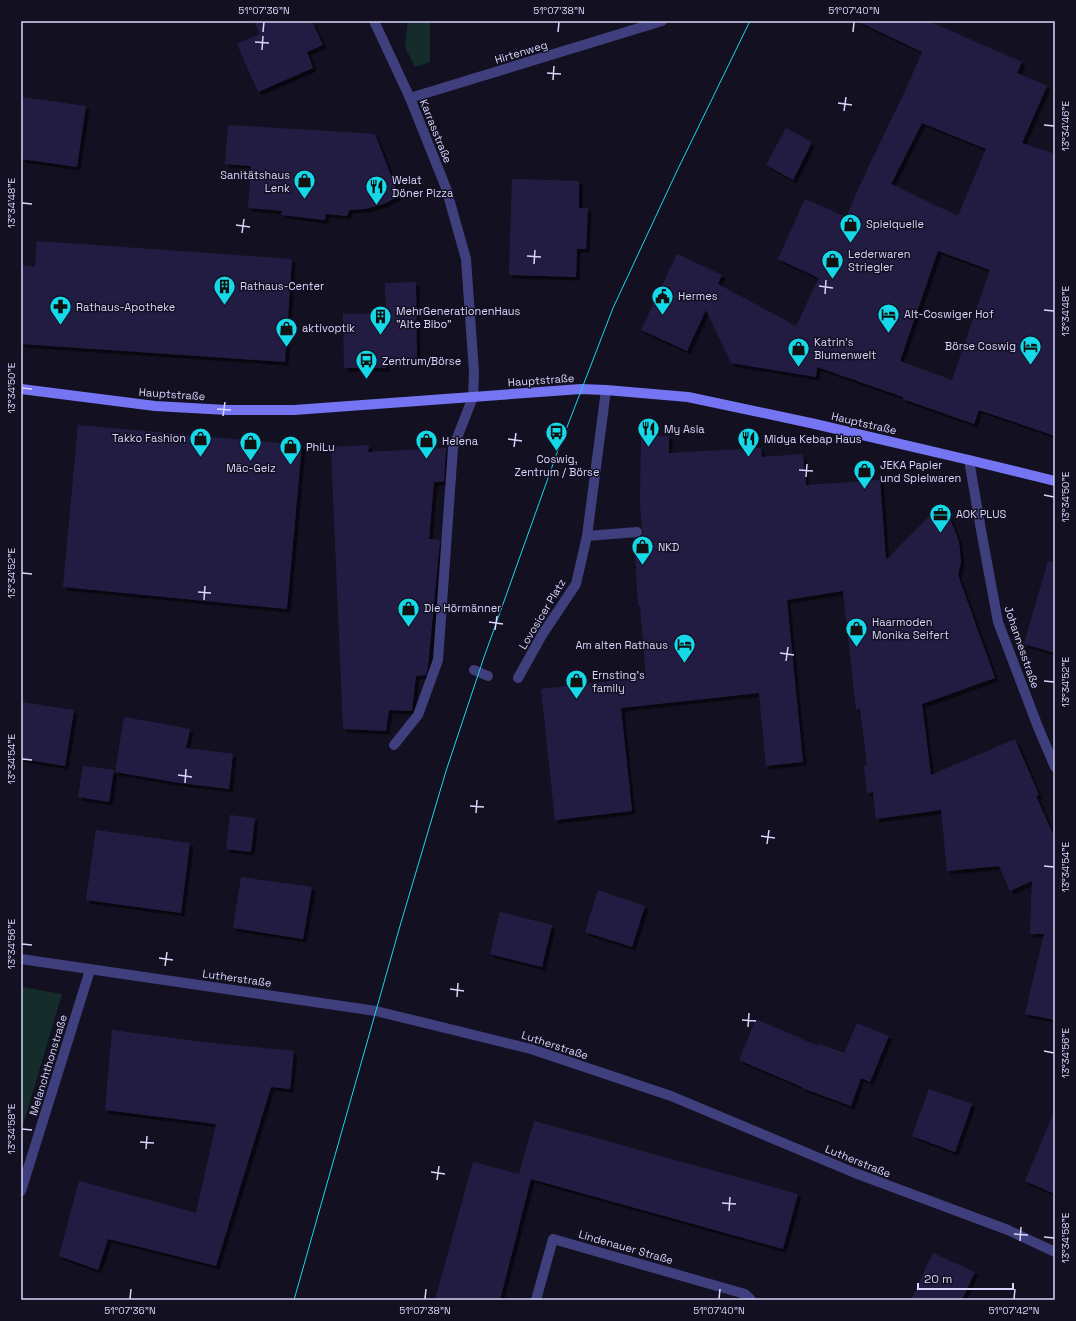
<svg xmlns="http://www.w3.org/2000/svg" width="1076" height="1321" font-family="'Space Grotesk',sans-serif">
<style>
.green{fill:#142c2a}
.building{fill:#241e42;fill-rule:evenodd;filter:url(#shadow)}
.lines{fill:none;stroke-linecap:round;stroke-linejoin:round}
.service{stroke:#403f7d;stroke-width:10}
.pedestrian{stroke:#403f7d;stroke-width:10}
.minor{stroke:#403f7d;stroke-width:10}
.secondary{stroke:#7575f3;stroke-width:10}
.tram{stroke:#15d8e8;stroke-width:1}
.ticks{fill:none;stroke:#d8d5fb;stroke-width:1.5}
.labels{text-anchor:middle;dominant-baseline:central;stroke-width:3;stroke-linejoin:round;paint-order:stroke}
.street-label{font-size:11px;fill:#d8d5fb;stroke:#131022}
.poi-label{font-size:11px;fill:#d8d5fb;stroke:#131022;text-anchor:start}
.neatline{fill:none;stroke:#d8d5fb;stroke-width:1.5}
.ticks-label{font-size:10px;text-anchor:middle;fill:#d8d5fb}
</style>
<defs>
<filter id="shadow"><feDropShadow dx="3.5" dy="3.5" stdDeviation="0" flood-color="#0009"/></filter>
</defs>
<rect width="100%" height="100%" fill="#131022"/>
<g class="green">
<polygon points="408,21 430,21 430,62 415,67 405,47"/>
<polygon points="21,987 62,994 21,1132"/>
</g>
<g class="building">
<polygon points="254,21 312,21 323,45 307,52 313,68 258,92 237,44 260,34"/>
<path d="M857 21H928L1022 62 1017 73 1047 86 1022 143 1055 154V436L979 410 974 424 903 399V397L817 367 816 377 731 363 706 310 687 351 641 330 677 254 722 275 718 284 796 326 819 278 778 259 805 199 846 217 866 172 906 89 922 52ZM922 123 986 149 958 216 891 184ZM938 251 990 270 952 380 900 361Z"/>
<polygon points="21,97 86,106 77,167 21,159"/>
<polygon points="228,125 375,134 399,196 384,204 365,209 349,210 347,216 326,214 325,220 281,215 282,211 248,208 251,166 225,164"/>
<polygon points="786,128 812,142 793,180 766,165"/>
<polygon points="512,179 579,181 579,208 588,208 586,249 577,249 576,277 509,275"/>
<polygon points="37,241 292,259 285,362 21,344 21,265 35,267"/>
<polygon points="416,282 417,361 386,361 386,368 344,368 343,314 386,313 385,283"/>
<polygon points="78,425 302,445 287,609 63,587"/>
<polygon points="641,436 669,436 669,453 761,448 762,457 803,454 806,485 880,480 886,560 938,508 950,519 959,541 961,562 958,575 995,678 922,704 931,775 1015,739 1039,795 1036,796 1055,838 1055,1020 1025,1014 1044,934 1030,934 1032,881 1010,891 999,866 947,871 941,810 876,819 873,792 867,793 864,766 867,765 860,709 856,709 843,591 787,600 803,762 766,766 759,693 621,708 632,811 555,820 541,689 646,677 640,606 638,606 635,552 643,551 642,535 643,532 642,528 640,505"/>
<polygon points="369,445 368,452 446,448 444,482 434,482 429,539 440,540 428,667 426,675 416,676 412,711 389,710 386,731 343,729 331,447"/>
<polygon points="1048,561 1055,562 1055,653 1024,644"/>
<polygon points="21,702 74,710 65,766 21,759"/>
<polygon points="124,717 190,729 186,748 233,754 229,789 180,783 115,772"/>
<polygon points="83,766 114,770 109,802 78,797"/>
<polygon points="230,815 255,818 251,852 226,849"/>
<polygon points="96,830 190,843 181,913 86,900"/>
<polygon points="241,877 312,887 303,939 233,928"/>
<polygon points="598,890 645,906 632,947 585,932"/>
<polygon points="500,912 552,925 542,967 490,954"/>
<polygon points="756,1019 818,1046 819,1044 844,1053 857,1023 889,1036 870,1082 861,1078 851,1106 802,1088 802,1087 739,1060"/>
<polygon points="112,1030 203,1042 294,1051 290,1089 271,1087 216,1266 108,1239 98,1270 59,1256 79,1181 196,1213 216,1124 105,1110"/>
<polygon points="929,1089 972,1104 955,1152 912,1136"/>
<polygon points="1055,1110 1055,1194 1025,1181"/>
<polygon points="534,1121 798,1194 783,1249 531,1179 500,1300 435,1300 473,1162 519,1174"/>
<polygon points="933,1253 975,1272 962,1300 911,1300"/>
</g>
<g class="lines">
<polyline class="service" points="394,745 418,715 438,660 453,448 473,397"/>
<g class="pedestrian">
<polyline points="587,536 637,532"/>
<polyline points="474,670 488,676"/>
<polyline points="518,678 542,635 576,584 587,536 606,390"/>
</g>
<g class="minor">
<polyline points="374,21 410,98 446,188 466,259 474,372 473,397"/>
<polyline points="410,98 662,21"/>
<polyline points="969,460 981,530 998,622 1038,727 1055,767"/>
<polyline points="21,959 376,1011 531,1049 671,1096 855,1173 1008,1230 1055,1252"/>
<polyline points="21,1191 90,970"/>
<polyline points="536,1300 553,1239 745,1294 751,1300"/>
</g>
<polyline class="secondary" points="21,389 155,406 227,410 294,410 581,389 606,390 688,397 815,424 969,460 1055,481"/>
<polyline class="tram" points="294,1300 400,926 446,771 483,660 557,453 613,308 676,173 750,21"/>
</g>
<path class="ticks" d="M263 32 264 22M558 32 559 22M853 32 854 22M255 42 269 43M262 50 263 36M547 73 561 74M553 80 554 66M838 103 852 105M844 111 846 97M1044 125 1054 126M22 203 32 204M236 225 250 227M242 233 244 219M527 256 541 257M534 264 535 250M819 286 833 288M825 294 826 280M1044 310 1054 311M22 388 32 389M217 409 231 410M223 416 225 402M508 439 522 441M514 447 516 433M799 470 813 471M806 477 807 464M1044 495 1054 497M22 573 32 574M198 592 211 593M204 600 205 586M489 622 503 624M495 630 497 616M780 653 794 655M786 661 788 647M1044 681 1054 682M22 759 32 760M178 775 192 777M185 783 186 769M470 806 484 807M476 813 477 800M761 836 775 838M767 844 769 830M1044 866 1054 867M22 944 32 945M159 958 173 960M165 966 167 952M450 989 464 991M457 997 458 983M742 1020 756 1021M748 1027 749 1013M1044 1051 1054 1053M22 1129 32 1130M140 1142 154 1143M146 1149 147 1136M431 1172 445 1174M437 1180 439 1166M722 1203 736 1204M729 1211 730 1197M1014 1234 1028 1235M1044 1237 1054 1238M1020 1241 1021 1227M130 1299 131 1289M425 1299 426 1289M719 1299 720 1289M1014 1299 1015 1289"/>
<defs>
<symbol id="shop-pin" viewBox="-11 -11 22 30"><path d="M0 17L-7.5 6A9.5 9.5 0 1 1 7.5 6Z" fill="#15d8e8" stroke="#131022"/><path d="M-5-2.5h2.3a2.7 3.5 0 0 1 5.4 0H5L5.5 6h-11ZM-1.5-2.5h3a1.5 2.3 0 0 0-3 0Z" fill="#111"/></symbol>
<symbol id="restaurant-pin" viewBox="-11 -11 22 30"><path d="M0 17L-7.5 6A9.5 9.5 0 1 1 7.5 6Z" fill="#15d8e8" stroke="#131022"/><path d="M-5-6h1v4h1v-4h1v4h1v-4h1v5L-1.5 .5V6h-2V.5L-5-1ZM5-6V6H3V1.5H1.5Q1.5-4 5-6Z" fill="#111"/></symbol>
<symbol id="building-pin" viewBox="-11 -11 22 30"><path d="M0 17L-7.5 6A9.5 9.5 0 1 1 7.5 6Z" fill="#15d8e8" stroke="#131022"/><path d="M-4-6H4V6H1V3H-1V6H-4ZM-2.5-4.3h1.7v1.8h-1.7ZM.8-4.3h1.7v1.8H.8ZM-2.5-1h1.7V.8h-1.7ZM.8-1h1.7V.8H.8Z" fill="#111"/></symbol>
<symbol id="civic-pin" viewBox="-11 -11 22 30"><path d="M0 17L-7.5 6A9.5 9.5 0 1 1 7.5 6Z" fill="#15d8e8" stroke="#131022"/><path d="M-.6-6.5H3V-4.5H.6V-3L4-1V1h2V6H-6V1h2V-1L-.6-3ZM-1.2 2.5V6h2.4V2.5Z" fill="#111"/></symbol>
<symbol id="pharmacy-pin" viewBox="-11 -11 22 30"><path d="M0 17L-7.5 6A9.5 9.5 0 1 1 7.5 6Z" fill="#15d8e8" stroke="#131022"/><path d="M-2-6h4v4h4v4h-4v4h-4v-4h-4v-4h4Z" fill="#111"/></symbol>
<symbol id="hotel-pin" viewBox="-11 -11 22 30"><path d="M0 17L-7.5 6A9.5 9.5 0 1 1 7.5 6Z" fill="#15d8e8" stroke="#131022"/><path d="M-6-4.5h1.5V1H6V5H4.5V3h-9V5H-6ZM-4 0a1.8 1.8 0 1 1 3.6 0ZM.5 0V-2.5h3Q6-2.5 6 0Z" fill="#111"/></symbol>
<symbol id="bus-pin" viewBox="-11 -11 22 30"><path d="M0 17L-7.5 6A9.5 9.5 0 1 1 7.5 6Z" fill="#15d8e8" stroke="#131022"/><path d="M-5-6H5V4H4V6H2V4H-2V6H-4V4H-5ZM-3.5-4V0h7V-4ZM-3.5 1.2v1.5H-2V1.2ZM2 1.2v1.5H3.5V1.2Z" fill="#111"/></symbol>
<symbol id="office-pin" viewBox="-11 -11 22 30"><path d="M0 17L-7.5 6A9.5 9.5 0 1 1 7.5 6Z" fill="#15d8e8" stroke="#131022"/><path d="M-6-3h4V-5.5h4V-3h4V5H-6ZM-1-4.5V-3h2v-1.5ZM-6 0V1H6V0Z" fill="#111"/></symbol>
</defs>
<g fill-rule="evenodd">
<use href="#shop-pin" x="292" y="168" width="25" height="34"/>
<use href="#restaurant-pin" x="364" y="174" width="25" height="34"/>
<use href="#shop-pin" x="838" y="212" width="25" height="34"/>
<use href="#shop-pin" x="820" y="248" width="25" height="34"/>
<use href="#building-pin" x="212" y="274" width="25" height="34"/>
<use href="#civic-pin" x="650" y="284" width="25" height="34"/>
<use href="#pharmacy-pin" x="48" y="294" width="25" height="34"/>
<use href="#hotel-pin" x="876" y="302" width="25" height="34"/>
<use href="#building-pin" x="368" y="304" width="25" height="34"/>
<use href="#shop-pin" x="274" y="316" width="25" height="34"/>
<use href="#hotel-pin" x="1018" y="334" width="25" height="34"/>
<use href="#shop-pin" x="786" y="336" width="25" height="34"/>
<use href="#bus-pin" x="354" y="348" width="25" height="34"/>
<use href="#restaurant-pin" x="636" y="416" width="25" height="34"/>
<use href="#bus-pin" x="544" y="420" width="25" height="34"/>
<use href="#shop-pin" x="188" y="426" width="25" height="34"/>
<use href="#restaurant-pin" x="736" y="426" width="25" height="34"/>
<use href="#shop-pin" x="414" y="428" width="25" height="34"/>
<use href="#shop-pin" x="238" y="430" width="25" height="34"/>
<use href="#shop-pin" x="278" y="434" width="25" height="34"/>
<use href="#shop-pin" x="852" y="458" width="25" height="34"/>
<use href="#office-pin" x="928" y="502" width="25" height="34"/>
<use href="#shop-pin" x="630" y="534" width="25" height="34"/>
<use href="#shop-pin" x="396" y="596" width="25" height="34"/>
<use href="#shop-pin" x="844" y="616" width="25" height="34"/>
<use href="#hotel-pin" x="672" y="632" width="25" height="34"/>
<use href="#shop-pin" x="564" y="668" width="25" height="34"/>
</g>
<g class="labels">
<g class="street-label">
<text transform="translate(521 52) rotate(-17)">Hirtenweg</text>
<text transform="translate(436 131) rotate(68)">Karrasstraße</text>
<text transform="translate(541 380) rotate(-4)">Hauptstraße</text>
<text transform="translate(172 394) rotate(4)">Hauptstraße</text>
<text transform="translate(864 423) rotate(13)">Hauptstraße</text>
<text transform="translate(542 614) rotate(-59)">Lovosicer Platz</text>
<text transform="translate(1022 647) rotate(71)">Johannesstraße</text>
<text transform="translate(237 978) rotate(8)">Lutherstraße</text>
<text transform="translate(555 1045) rotate(18)">Lutherstraße</text>
<text transform="translate(48 1065) rotate(-73)">Melanchthonstraße</text>
<text transform="translate(858 1161) rotate(22)">Lutherstraße</text>
<text transform="translate(626 1247) rotate(16)">Lindenauer Straße</text>
</g>
<g class="poi-label">
<text x="290" y="175" text-anchor="end">Sanitätshaus<tspan x="290" dy="13">Lenk</tspan></text>
<text x="392" y="180">Welat<tspan x="392" dy="13">Döner Pizza</tspan></text>
<text x="866" y="224">Spielquelle</text>
<text x="848" y="254">Lederwaren<tspan x="848" dy="13">Striegler</tspan></text>
<text x="240" y="286">Rathaus-Center</text>
<text x="678" y="296">Hermes</text>
<text x="76" y="307">Rathaus-Apotheke</text>
<text x="396" y="311">MehrGenerationenHaus<tspan x="396" dy="13">"Alte Bibo"</tspan></text>
<text x="904" y="314">Alt-Coswiger Hof</text>
<text x="302" y="328">aktivoptik</text>
<text x="814" y="342">Katrin's<tspan x="814" dy="13">Blumenwelt</tspan></text>
<text x="1016" y="346" text-anchor="end">Börse Coswig</text>
<text x="382" y="361">Zentrum/Börse</text>
<text x="664" y="429">My Asia</text>
<text x="186" y="438" text-anchor="end">Takko Fashion</text>
<text x="764" y="439">Midya Kebap Haus</text>
<text x="442" y="441">Helena</text>
<text x="306" y="447">PhiLu</text>
<text x="557" y="459" text-anchor="middle">Coswig,<tspan x="557" dy="13">Zentrum / Börse</tspan></text>
<text x="880" y="465">JEKA Papier<tspan x="880" dy="13">und Spielwaren</tspan></text>
<text x="251" y="468" text-anchor="middle">Mäc-Geiz</text>
<text x="956" y="514">AOK PLUS</text>
<text x="658" y="547">NKD</text>
<text x="424" y="608">Die Hörmänner</text>
<text x="872" y="622">Haarmoden<tspan x="872" dy="13">Monika Seifert</tspan></text>
<text x="668" y="645" text-anchor="end">Am alten Rathaus</text>
<text x="592" y="675">Ernsting's<tspan x="592" dy="13">family</tspan></text>
</g>
</g>
<rect width="1076" height="1321" fill="none" stroke="#131022" stroke-width="44"/>
<path d="M918 1283v6h95v-6" fill="none" stroke="#d8d5fb" stroke-width="2"/>
<text x="924" y="1283" font-size="12" fill="#d8d5fb" stroke="#131022" stroke-width="3" paint-order="stroke">20 m</text>
<rect x="22" y="22" width="1032" height="1277" class="neatline"/>
<g class="ticks-label">
<text x="264" y="14">51°07'36"N</text>
<text x="559" y="14">51°07'38"N</text>
<text x="854" y="14">51°07'40"N</text>
<text transform="translate(1065 126) rotate(-90)" y="4">13°34'46"E</text>
<text transform="translate(11 203) rotate(-90)" y="4">13°34'48"E</text>
<text transform="translate(1065 311) rotate(-90)" y="4">13°34'48"E</text>
<text transform="translate(11 388) rotate(-90)" y="4">13°34'50"E</text>
<text transform="translate(1065 497) rotate(-90)" y="4">13°34'50"E</text>
<text transform="translate(11 573) rotate(-90)" y="4">13°34'52"E</text>
<text transform="translate(1065 682) rotate(-90)" y="4">13°34'52"E</text>
<text transform="translate(11 759) rotate(-90)" y="4">13°34'54"E</text>
<text transform="translate(1065 867) rotate(-90)" y="4">13°34'54"E</text>
<text transform="translate(11 944) rotate(-90)" y="4">13°34'56"E</text>
<text transform="translate(1065 1053) rotate(-90)" y="4">13°34'56"E</text>
<text transform="translate(11 1129) rotate(-90)" y="4">13°34'58"E</text>
<text transform="translate(1065 1238) rotate(-90)" y="4">13°34'58"E</text>
<text x="130" y="1314">51°07'36"N</text>
<text x="425" y="1314">51°07'38"N</text>
<text x="719" y="1314">51°07'40"N</text>
<text x="1014" y="1314">51°07'42"N</text>
</g>
</svg>
